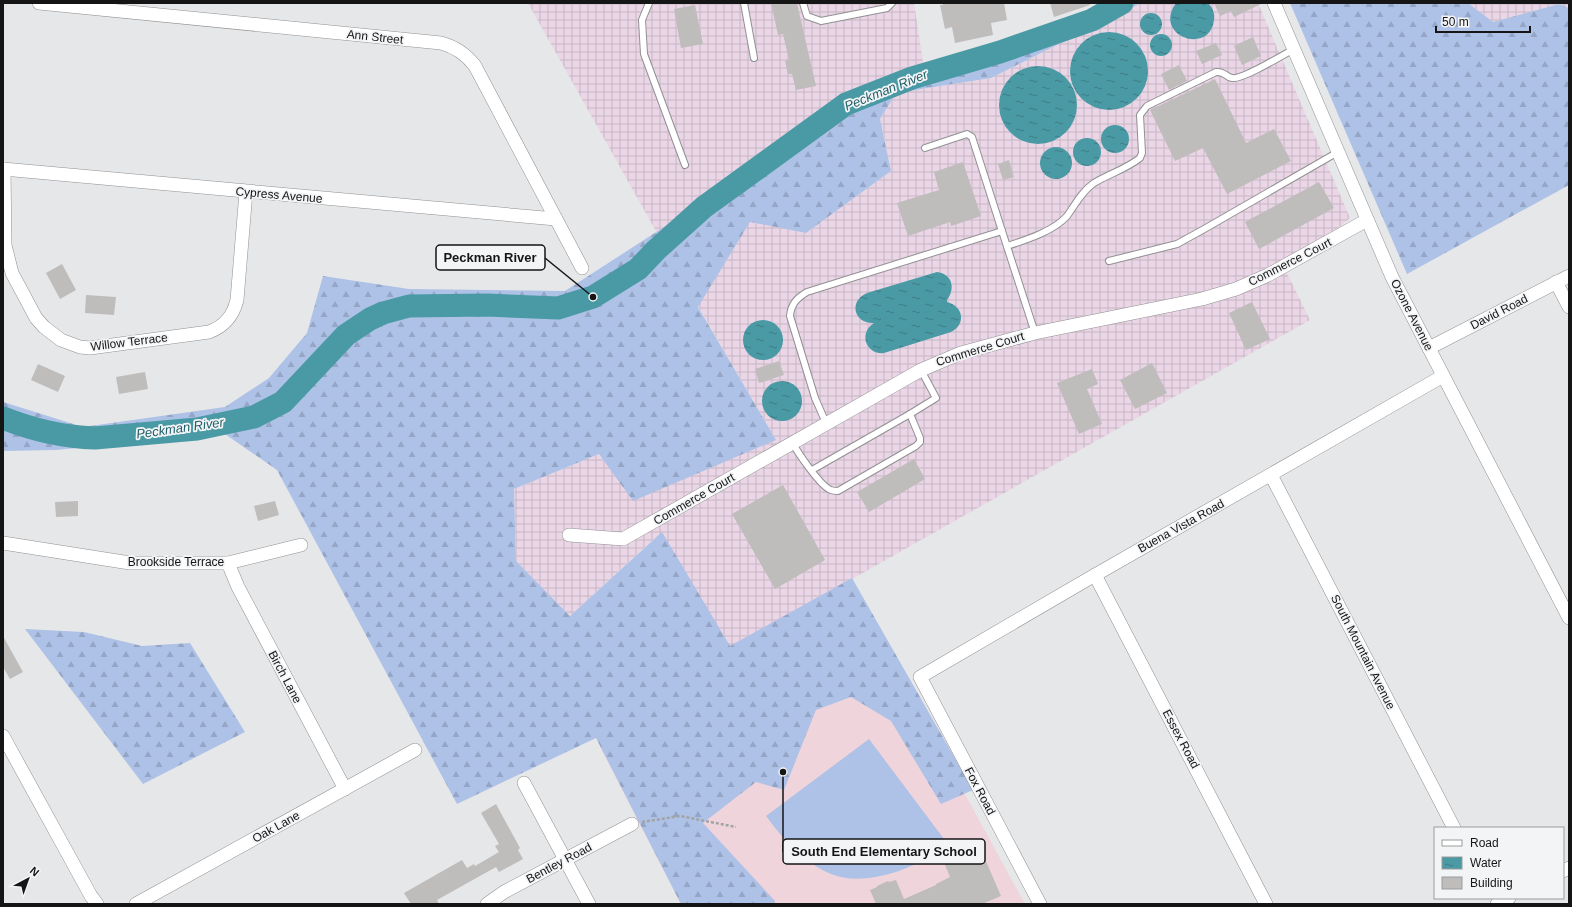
<svg xmlns="http://www.w3.org/2000/svg" width="1572" height="907" font-family="Arial,sans-serif">
<style>
.industrial{fill:url(#industrial-grid)}
.education{fill:#efd5db}
.forest{fill:url(#forest-firs)}
.garden{fill:#aec1e7}
.water{fill:url(#water-ripples)}
.lines{fill:none;stroke-linecap:round;stroke-linejoin:round}
.river{stroke:#4a9aa5;stroke-width:23}
.building{fill:#bfbcbc}
.lane-casing{stroke:#919193;stroke-width:8}
.street-casing{stroke:#919193;stroke-width:14}
.path{stroke:#a2a3a4;stroke-width:2.5;stroke-dasharray:3 2;stroke-linecap:butt}
.lane{stroke:#fff;stroke-width:6}
.street{stroke:#fff;stroke-width:13}
.labels{text-anchor:middle;dominant-baseline:central;stroke-width:3.5;stroke-linejoin:round;paint-order:stroke}
.street-label{font-size:12px;fill:#151516;stroke:#f3f4f6}
.water-label{font-size:13px;font-style:italic;fill:#1f6068;stroke:#f3f4f6}
.leader{fill:none;stroke:#151516;stroke-width:1.5}
.callout-dot{fill:#151516;stroke:#f3f4f6;stroke-width:1.5}
.callout{fill:#f3f4f6;stroke:#151516;stroke-width:1.5}
.callout-label{font-size:13px;text-anchor:middle;font-weight:bold;fill:#151516}
</style>
<defs>
<pattern id="industrial-grid" width="8" height="8" patternUnits="userSpaceOnUse"><rect width="8" height="8" fill="#ead6e6"/><path d="M0 4h8M4 0v8" fill="none" stroke="#c8b7c5"/></pattern>
<pattern id="forest-firs" width="22" height="20" patternUnits="userSpaceOnUse"><rect width="22" height="20" fill="#aec1e7"/><path d="M5 1l3.5 6h-7zM16 11l3.5 6h-7z" fill="#95a5c5"/></pattern>
<pattern id="water-ripples" width="26" height="14" patternUnits="userSpaceOnUse"><rect width="26" height="14" fill="#4a9aa5"/><path d="M2 4q2-2 4 0t4 0M15 11q2-2 4 0t4 0" fill="none" stroke="#3c7c85"/></pattern>
</defs>
<rect width="100%" height="100%" fill="#e6e7e8"/>
<g class="industrial">
<polygon points="528,3 914,3 924,68 676,225 657,233"/>
<polygon points="1141,3 1258,3 1350,218 1287,273 1310,320 723,652 655,538 570,616 516,561 514,489 599,454 776,440 698,306 750,221 806,233 891,171 880,119 896,93 991,78"/>
<polygon points="1468,3 1569,3 1569,8 1559,4 1493,22"/>
</g>
<polygon class="education" points="858,605 966,796 1025,904 681,904 600,747"/>
<g class="forest">
<polygon points="1105,3 1141,3 991,78 896,93 880,119 891,171 806,233 750,222 698,307 776,440 633,501 599,454 514,489 516,561 570,616 662,532 730,646 852,578 973,790 941,804 891,721 851,697 816,710 784,790 756,782 703,823 775,901 774,904 681,904 596,738 457,804 277,470 225,434 56,450 3,451 3,402 83,427 225,407 269,378 307,333 323,276 409,289 565,291 664,227 683,219 851,92 931,62 994,44 1094,11"/>
<polygon points="1290,3 1468,3 1493,22 1559,4 1569,8 1569,185 1407,274"/>
<polygon points="25,629 84,632 142,646 190,643 245,732 143,784"/>
</g>
<path class="garden" d="M869 739 947 843C940 848 934 853 927 858 902 873 859 886 831 874 804 863 783 839 766 816Z"/>
<g class="water">
<path d="M1176 3H1208C1213 8 1215 14 1214 20 1210 56 1152 36 1176 3Z"/>
<circle cx="1151" cy="24" r="11"/>
<circle cx="1109" cy="71" r="39"/>
<circle cx="1161" cy="45" r="11"/>
<circle cx="1038" cy="105" r="39"/>
<circle cx="1115" cy="139" r="14"/>
<circle cx="1087" cy="152" r="14"/>
<circle cx="1056" cy="163" r="16"/>
<path d="M937 272C952 274 956 288 947 300V302C964 306 966 325 951 332L884 353C866 355 858 333 874 323 854 324 848 301 867 293Z"/>
<circle cx="763" cy="340" r="20"/>
<circle cx="782" cy="401" r="20"/>
</g>
<g class="lines">
<path class="river" d="M3 418C33 430 63 437 95 438L197 429 254 417 283 402 346 335 370 319 383 313 409 306 487 305 558 308 593 297 638 269 656 250 704 207 846 104 912 78 1000 52 1092 20 1122 3"/>
</g>
<g class="building">
<polygon points="771,3 797,3 816,86 796,90 792,74 788,74 785,61 789,60 783,34 778,35"/>
<polygon points="942,3 1004,3 1007,20 991,23 993,35 955,43 952,27 945,29 940,5 943,5"/>
<polygon points="1050,3 1090,3 1090,5 1054,17"/>
<polygon points="1214,3 1263,3 1234,17 1231,11 1220,16"/>
<polygon points="695,5 703,44 681,48 674,9"/>
<polygon points="1253,37 1261,56 1242,65 1234,46"/>
<polygon points="1216,43 1222,55 1202,64 1196,51"/>
<polygon points="1179,65 1187,81 1169,90 1161,74"/>
<polygon points="1215,79 1246,143 1274,129 1291,161 1227,194 1203,148 1175,161 1150,110"/>
<polygon points="1009,160 1014,177 1003,180 998,164"/>
<polygon points="963,162 981,216 951,226 950,222 908,236 897,203 939,190 934,172"/>
<polygon points="1319,182 1334,208 1259,249 1245,222"/>
<polygon points="62,264 76,290 60,299 46,273"/>
<polygon points="86,295 116,297 114,315 85,313"/>
<polygon points="1252,302 1270,339 1246,350 1229,313"/>
<polygon points="779,361 784,375 759,383 755,369"/>
<polygon points="1152,363 1167,393 1135,409 1120,380"/>
<polygon points="38,364 65,376 58,392 31,380"/>
<polygon points="1092,369 1098,384 1087,389 1102,424 1079,434 1057,383"/>
<polygon points="145,372 148,389 119,394 116,377"/>
<polygon points="914,459 925,479 869,512 857,492"/>
<polygon points="783,485 825,560 775,589 732,514"/>
<polygon points="78,501 78,516 56,517 55,502"/>
<polygon points="275,501 279,515 258,521 254,506"/>
<polygon points="3,636 23,672 10,679 3,667"/>
<polygon points="496,804 520,848 518,850 523,859 499,872 496,867 437,900 439,904 411,904 404,893 462,860 467,868 474,864 475,866 499,852 495,846 499,844 481,813"/>
<polygon points="979,845 1001,896 982,904 876,904 870,890 877,887 877,886 888,881 889,882 896,880 904,899 936,885 936,884 950,877 943,860"/>
</g>
<g class="lines">
<defs>
<g id="lane">
<polyline points="649,3 642,20 644,54 685,165"/>
<polyline points="744,3 754,58"/>
<polyline points="803,3 807,16 821,21 887,8 892,3"/>
<polyline points="925,148 967,134 972,137 1002,231"/>
<path d="M1007 246C1026 240 1054 231 1067 216 1075 205 1082 191 1094 183 1109 174 1126 169 1140 158L1142 153 1140 115 1147 106 1216 72C1225 71 1225 77 1232 78 1242 80 1283 55 1294 49"/>
<polyline points="1109,261 1177,244 1206,228 1338,152"/>
<path d="M826 423 815 398 790 316C791 304 797 298 807 292L1002 231 1035 333"/>
<path d="M792 442C798 453 821 487 831 490 833 491 836 491 838 491L916 446 920 442V438L910 414 936 398 921 370"/>
<polyline points="812,470 910,414"/>
</g>
<g id="street">
<path d="M39 3 441 43C456 47 466 54 475 66L582 268"/>
<polyline points="1274,3 1392,277 1569,618"/>
<polyline points="3,169 556,219"/>
<path d="M4 169 5 245 12 273 36 318 44 327 61 340 80 347 90 348 209 332C225 326 233 316 237 300L246 192"/>
<polyline points="1556,282 1569,307"/>
<polyline points="1429,348 1569,276"/>
<polyline points="1271,475 1454,828"/>
<polyline points="569,535 623,539 921,370 961,353 1035,333 1202,299 1236,289 1268,275 1367,220"/>
<polyline points="3,543 130,563 228,563 301,545"/>
<polyline points="228,563 238,587 345,789"/>
<polyline points="1095,575 1266,904"/>
<polyline points="3,736 91,896 97,904"/>
<polyline points="524,783 589,904"/>
<polyline points="1563,871 1569,868"/>
<polyline points="136,904 415,750"/>
<polyline points="487,904 504,892 632,824"/>
<polyline points="1040,904 920,677 1095,575 1443,376"/>
<polyline points="1497,904 1509,898"/>
</g>
</defs>
<use href="#lane" class="lane-casing"/>
<use href="#street" class="street-casing"/>
<polyline class="path" points="642,822 680,816 736,827"/>
<use href="#lane" class="lane"/>
<use href="#street" class="street"/>
</g>
<g class="labels">
<g class="street-label">
<text transform="translate(375 37) rotate(6)">Ann Street</text>
<text transform="translate(279 195) rotate(5)">Cypress Avenue</text>
<text transform="translate(1290 262) rotate(-27)">Commerce Court</text>
<text transform="translate(1499 312) rotate(-27)">David Road</text>
<text transform="translate(1412 315) rotate(63)">Ozone Avenue</text>
<text transform="translate(129 342) rotate(-7)">Willow Terrace</text>
<text transform="translate(980 349) rotate(-17)">Commerce Court</text>
<text transform="translate(694 499) rotate(-30)">Commerce Court</text>
<text transform="translate(1181 526) rotate(-29)">Buena Vista Road</text>
<text x="176" y="562">Brookside Terrace</text>
<text transform="translate(1363 652) rotate(63)">South Mountain Avenue</text>
<text transform="translate(285 677) rotate(62)">Birch Lane</text>
<text transform="translate(1181 739) rotate(62)">Essex Road</text>
<text transform="translate(980 791) rotate(62)">Fox Road</text>
<text transform="translate(276 827) rotate(-29)">Oak Lane</text>
<text transform="translate(559 863) rotate(-28)">Bentley Road</text>
</g>
<g class="water-label">
<text transform="translate(886 90) rotate(-22)">Peckman River</text>
<text transform="translate(180 428) rotate(-8)">Peckman River</text>
</g>
</g>
<path class="leader" d="M593 297L545 258M783 772L783 852"/>
<g class="callout-dot">
<circle cx="593" cy="297" r="4"/>
<circle cx="783" cy="772" r="4"/>
</g>
<g class="callout">
<rect x="436" y="245" width="109" height="25" rx="4"/>
<rect x="783" y="839" width="202" height="25" rx="4"/>
</g>
<g class="callout-label">
<text x="490" y="262">Peckman River</text>
<text x="884" y="856">South End Elementary School</text>
</g>
<rect width="1572" height="907" fill="none" stroke="#151516" stroke-width="8"/>
<rect x="1434" y="827" width="130" height="72" fill="#f3f4f6" stroke="#9a9b9c"/>
<rect x="1442" y="840" width="20" height="6" fill="#ffffff" stroke="#9a9b9c"/>
<text x="1470" y="847" font-size="12" fill="#151516">Road</text>
<rect x="1442" y="857" width="20" height="12" fill="url(#water-ripples)" stroke="#9a9b9c"/>
<text x="1470" y="867" font-size="12" fill="#151516">Water</text>
<rect x="1442" y="877" width="20" height="12" fill="#bfbcbc" stroke="#9a9b9c"/>
<text x="1470" y="887" font-size="12" fill="#151516">Building</text>
<g transform="translate(28 879) rotate(41)" stroke="#f3f4f6" stroke-width="3" paint-order="stroke">
<path d="M0-3L7 15L0 10L-7 15Z" fill="#151516"/>
<text y="-6" font-size="11" font-weight="bold" text-anchor="middle" fill="#151516">N</text>
</g>
<path d="M1436 26v6h94v-6" fill="none" stroke="#151516" stroke-width="2"/>
<text x="1442" y="26" font-size="12" fill="#151516" stroke="#f3f4f6" stroke-width="3" paint-order="stroke">50 m</text>
</svg>
